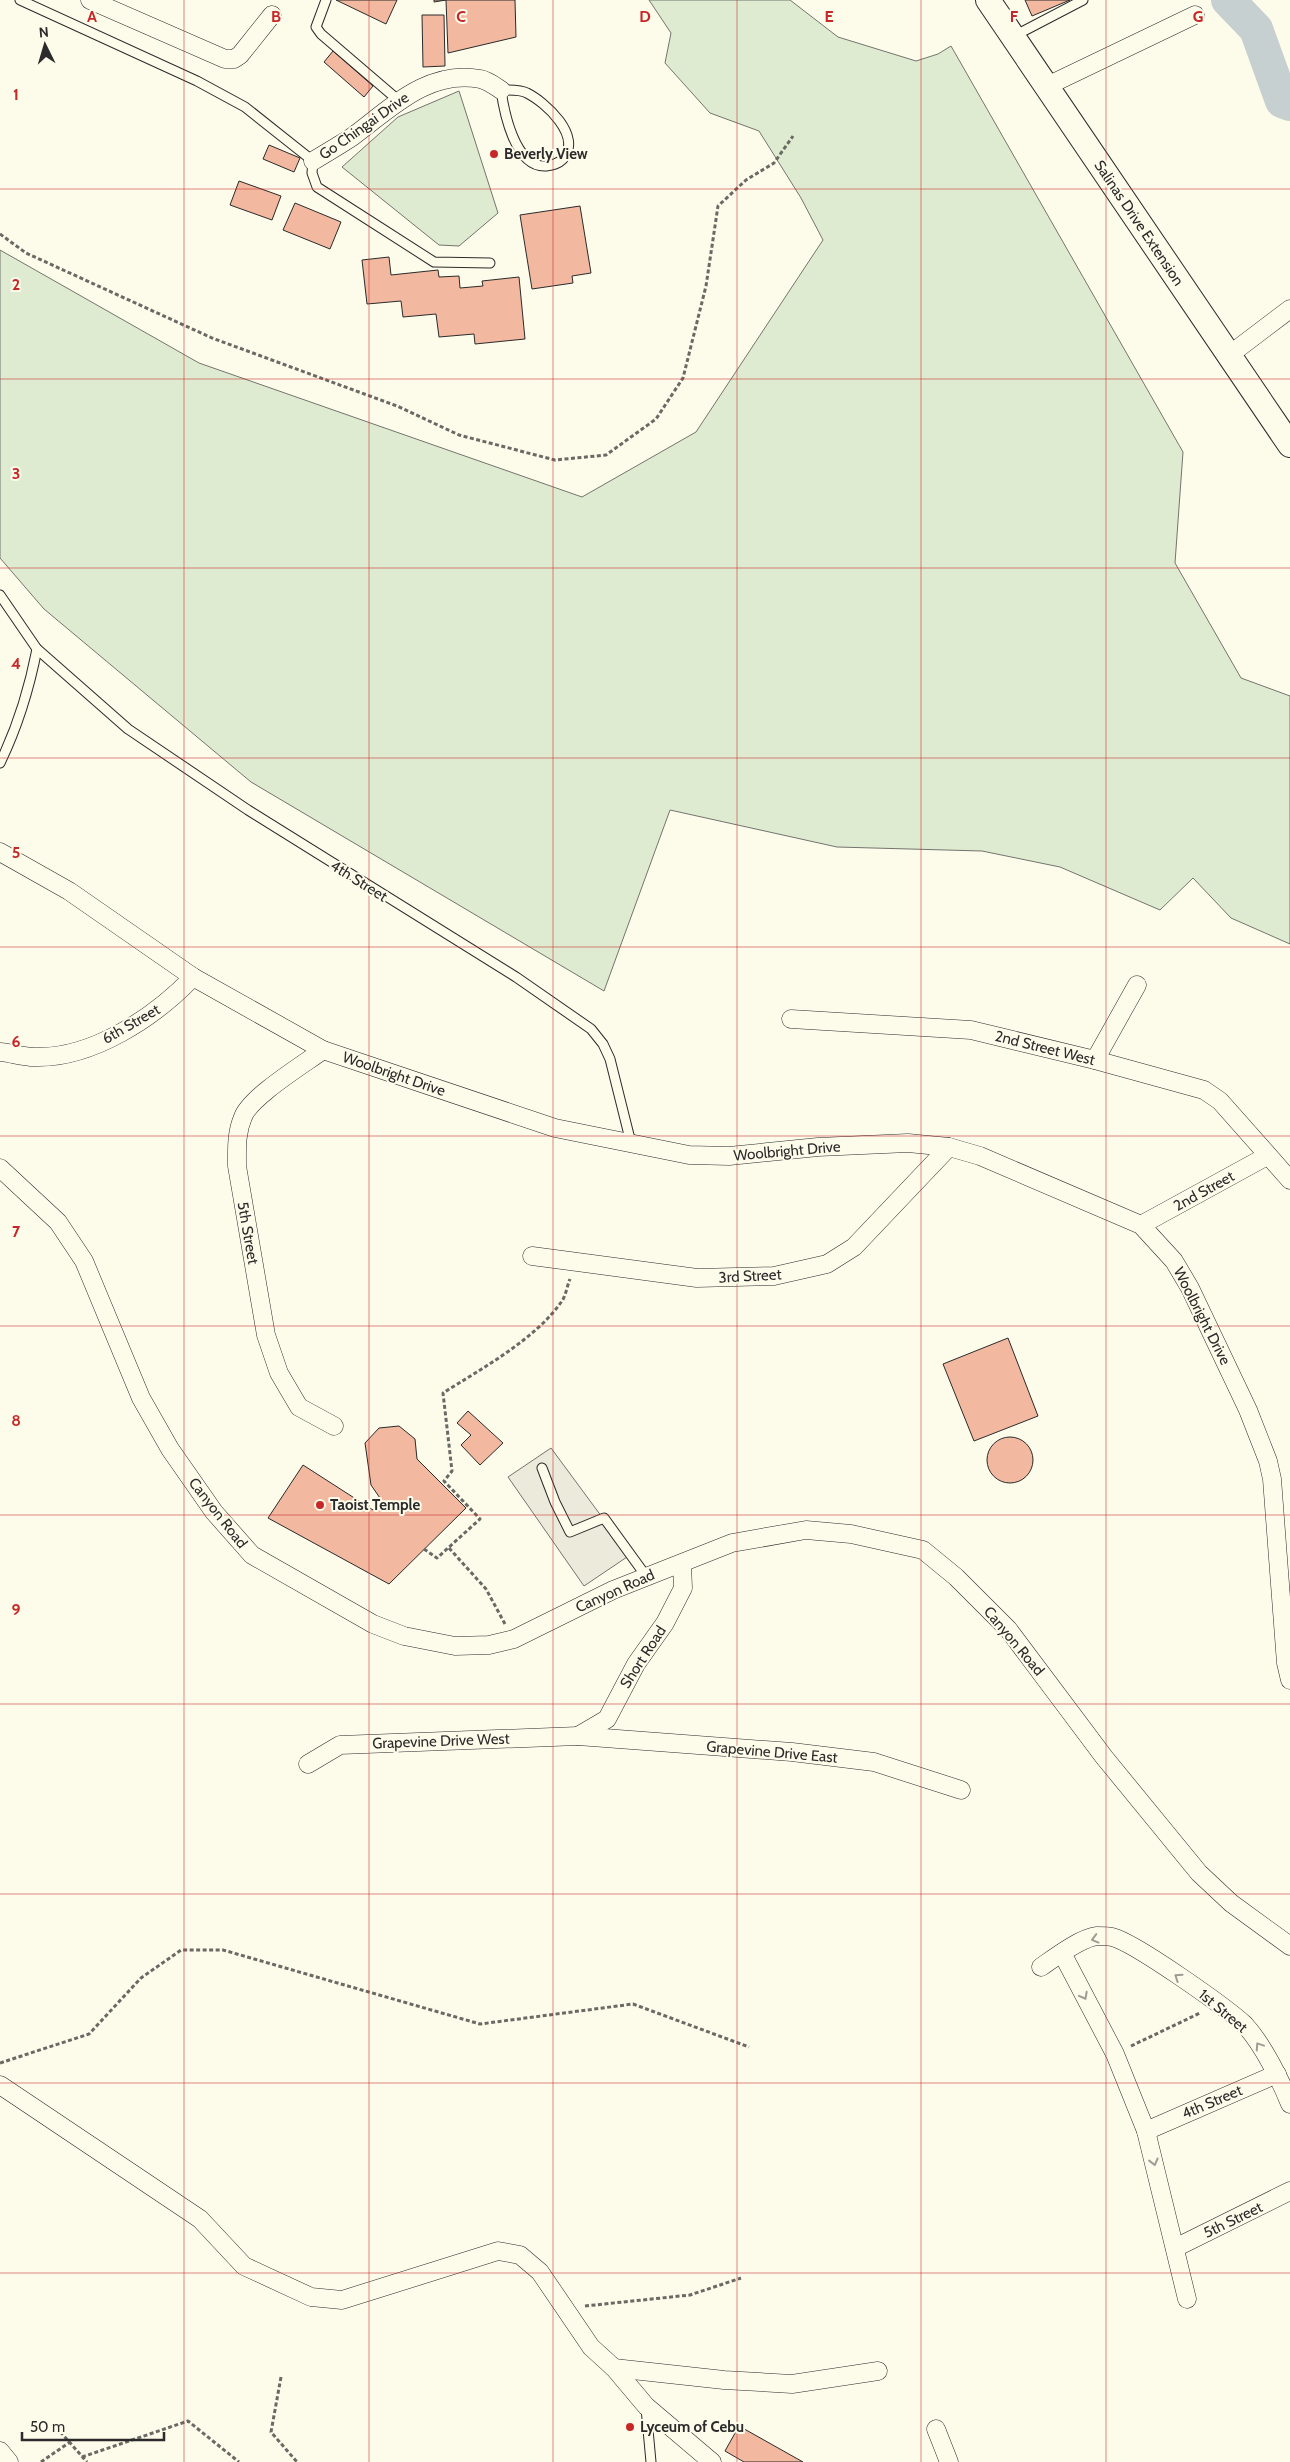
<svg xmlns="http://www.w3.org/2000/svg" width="1290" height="2462" font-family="Cabin,sans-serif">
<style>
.green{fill:#deebd1;stroke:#74746e}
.parking{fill:#eceadb;stroke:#74746e}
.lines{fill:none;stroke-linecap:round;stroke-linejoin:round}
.river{stroke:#c7d0d0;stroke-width:34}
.building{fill:#f2b8a0;stroke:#2b2b2b}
.lane-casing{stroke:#2b2b2b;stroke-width:11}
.street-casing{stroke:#2b2b2b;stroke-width:19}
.secondary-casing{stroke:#2b2b2b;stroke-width:26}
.path{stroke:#6a6964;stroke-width:3;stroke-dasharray:4 2.5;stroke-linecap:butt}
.lane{stroke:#fdfbea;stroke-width:9}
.street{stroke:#fdfbea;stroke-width:18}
.secondary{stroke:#fdfbea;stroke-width:24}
.oneway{stroke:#9e9d94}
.grid{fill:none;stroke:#c62828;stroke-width:1;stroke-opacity:0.55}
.poi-dot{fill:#c62828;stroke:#fdfbea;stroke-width:2}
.labels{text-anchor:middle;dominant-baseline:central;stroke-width:4;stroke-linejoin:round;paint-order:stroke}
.street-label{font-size:15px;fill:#2b2b2b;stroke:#fdfbea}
.poi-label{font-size:15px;font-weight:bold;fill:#2b2b2b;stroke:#fdfbea;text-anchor:start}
.grid-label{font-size:16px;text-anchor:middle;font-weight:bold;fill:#c62828;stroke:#fdfbea;stroke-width:4;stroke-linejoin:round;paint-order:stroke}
</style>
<rect width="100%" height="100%" fill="#fdfbea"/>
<g class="green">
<polygon points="649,0 790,0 838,37 916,61 938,54 951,46 1183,452 1175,563 1241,678 1290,696 1290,944 1231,918 1193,878 1160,910 1060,867 982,851 837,847 670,810 604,991 251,782 44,609 0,558 0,250 199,363 582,497 696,432 823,240 801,198 759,131 710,113 665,63 671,33"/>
<polygon points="459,91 498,213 459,246 439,245 342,167 398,117"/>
</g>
<polygon class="parking" points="551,1448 630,1555 584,1586 508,1477"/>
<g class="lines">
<polyline class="river" points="1228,0 1256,29 1282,101 1290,104"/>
</g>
<g class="building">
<polygon points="336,0 397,0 386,24"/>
<polygon points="434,0 515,0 516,37 448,53 446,0 434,2"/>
<polygon points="1025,0 1070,0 1032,16"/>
<polygon points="422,15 444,15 445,66 423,67"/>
<polygon points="333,51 373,86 364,97 324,62"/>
<polygon points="269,145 300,158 294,172 263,159"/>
<polygon points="239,181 281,196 272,220 230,205"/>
<polygon points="295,203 341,222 330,249 283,230"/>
<polygon points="580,206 591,273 572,276 573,283 532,289 520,215"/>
<polygon points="389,257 391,275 438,270 439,277 459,276 460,288 483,286 482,281 519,277 525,339 475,344 474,334 439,337 436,314 403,317 401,301 367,304 362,260"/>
<polygon points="1008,1338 1038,1416 974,1441 943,1364"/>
<polygon points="468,1411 503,1443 480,1465 461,1445 471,1435 457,1423"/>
<polygon points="399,1426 415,1439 417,1459 466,1508 389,1584 268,1518 303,1465 373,1510 382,1501 371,1485 365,1443 379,1428"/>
<circle cx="1010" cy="1460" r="23"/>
<polygon points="739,2426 803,2462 744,2462 725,2451"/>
</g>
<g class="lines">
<defs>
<g id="lane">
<polyline points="20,0 197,81 245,107 313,161 312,173 317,187 434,262 490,263"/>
<polyline points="326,0 316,27 321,34 398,100"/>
<polyline points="1014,36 1083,0"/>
<path d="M501 90C509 90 520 89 527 93 545 102 583 136 563 159 558 164 553 165 546 166 515 168 504 112 501 90Z"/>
<polyline points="0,595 37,649 128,729 248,810 516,977 591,1029 603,1044 610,1059 631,1143"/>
<path d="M0 763C18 726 29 690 37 649"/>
<polyline points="542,1468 555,1502 570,1532 604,1518 646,1576"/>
<polyline points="646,2408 651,2462"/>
</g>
<g id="street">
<polyline points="90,0 225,59 234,59 240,55 272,15"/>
<polyline points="1047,86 1195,15"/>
<path d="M313 161C326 153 340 145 352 137 390 109 428 69 480 79 487 80 495 86 501 90"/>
<polyline points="1228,356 1290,309"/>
<polyline points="0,852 69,891 193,977 323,1050 555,1128 689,1155 729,1156 818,1147 908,1143 949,1147 980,1156 1141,1225 1174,1261 1190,1288 1248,1410 1268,1461 1272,1479 1286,1663 1290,1680"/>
<polyline points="791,1019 971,1030 1095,1060 1204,1090 1220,1101 1290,1180"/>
<path d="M323 1050C304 1064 250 1097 243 1117 236 1133 237 1149 237 1166L266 1335 279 1373 299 1407 334 1426"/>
<path d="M0 1052C11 1053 23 1057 34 1057 92 1059 155 1017 193 977"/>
<polyline points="1095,1060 1137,985"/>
<polyline points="0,1168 58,1222 84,1261 141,1398 170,1449 214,1512 252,1555 373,1624 404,1636 455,1646 489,1645 514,1639 613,1590 732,1543 806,1530 851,1534 923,1550 956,1577 1008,1629 1104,1757 1199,1873 1231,1903 1290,1946"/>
<polyline points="1141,1225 1267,1156"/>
<polyline points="532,1256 697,1278 774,1276 827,1264 854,1247 949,1147"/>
<polyline points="578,1736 607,1719 636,1664 665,1623 683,1588 682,1564"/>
<polyline points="308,1764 340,1745 578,1736 792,1752 874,1762 961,1790"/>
<polyline points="1062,1953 1115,2054 1146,2131 1187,2299"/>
<path d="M1041 1967C1054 1958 1080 1938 1097 1936 1101 1936 1108 1936 1112 1937 1134 1942 1227 2008 1245 2025 1263 2045 1280 2079 1290 2104"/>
<polyline points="0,2085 200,2219 244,2266 311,2297 342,2300 498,2251 520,2255 540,2272 591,2347 614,2368 646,2406 712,2462"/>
<polyline points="1146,2131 1277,2074"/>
<polyline points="1175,2248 1290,2191"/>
<polyline points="614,2368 724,2380 792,2384 878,2371"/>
<polyline points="936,2429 949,2462"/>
<polyline points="0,2451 9,2462"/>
</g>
<polyline id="secondary" points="988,0 1290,445"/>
</defs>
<use href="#lane" class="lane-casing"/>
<use href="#street" class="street-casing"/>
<use href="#secondary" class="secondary-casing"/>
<g class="path">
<polyline points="0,234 26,253 212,338 397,406 459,435 555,460 606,455 656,419 683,378 706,286 718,206 746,180 774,163 793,136"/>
<polyline points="449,1548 486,1589 505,1624"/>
<path d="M424 1549 437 1558 480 1519 444 1481 452 1471 443 1393C481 1369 536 1339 562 1301 566 1295 567 1286 570 1279"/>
<polyline points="1131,2046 1200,2013"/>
<polyline points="0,2063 89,2034 141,1978 181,1950 223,1950 480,2024 633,2004 749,2047"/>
<polyline points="585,2306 690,2295 741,2278"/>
<polyline points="281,2377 271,2432 297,2462"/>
<polyline points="56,2427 87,2462"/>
<polyline points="82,2457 188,2421 239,2462"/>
<polyline points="41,2462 70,2442"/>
</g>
<use href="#lane" class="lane"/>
<use href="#street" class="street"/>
<use href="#secondary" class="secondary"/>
</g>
<defs><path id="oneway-chevron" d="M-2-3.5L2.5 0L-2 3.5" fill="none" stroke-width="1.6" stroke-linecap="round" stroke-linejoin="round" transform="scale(1.25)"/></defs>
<g class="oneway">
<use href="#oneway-chevron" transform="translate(1095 1939) rotate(165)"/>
<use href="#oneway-chevron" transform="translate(1178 1977) rotate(-146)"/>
<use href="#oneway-chevron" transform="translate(1084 1996) rotate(62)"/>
<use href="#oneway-chevron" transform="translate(1259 2046) rotate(-124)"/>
<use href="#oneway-chevron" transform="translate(1154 2162) rotate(76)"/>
</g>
<path class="grid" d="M184 0V2462M369 0V2462M553 0V2462M737 0V2462M921 0V2462M1106 0V2462M0 189H1290M0 379H1290M0 568H1290M0 758H1290M0 947H1290M0 1136H1290M0 1326H1290M0 1515H1290M0 1704H1290M0 1894H1290M0 2083H1290M0 2273H1290"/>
<g class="poi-dot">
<circle cx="494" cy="154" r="5"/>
<circle cx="320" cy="1505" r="5"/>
<circle cx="630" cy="2427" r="5"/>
</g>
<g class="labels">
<g class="street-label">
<text transform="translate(364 126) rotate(-35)">Go Chingai Drive</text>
<text transform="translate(1139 223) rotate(56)">Salinas Drive Extension</text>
<text transform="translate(359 881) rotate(32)">4th Street</text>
<text transform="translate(131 1024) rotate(-30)">6th Street</text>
<text transform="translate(1045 1048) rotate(14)">2nd Street West</text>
<text transform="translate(394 1074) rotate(19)">Woolbright Drive</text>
<text transform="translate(787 1151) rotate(-5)">Woolbright Drive</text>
<text transform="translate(1204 1191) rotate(-29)">2nd Street</text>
<text transform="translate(248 1233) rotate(80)">5th Street</text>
<text transform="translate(750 1276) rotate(-3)">3rd Street</text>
<text transform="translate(1202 1316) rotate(63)">Woolbright Drive</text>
<text transform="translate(218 1513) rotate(52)">Canyon Road</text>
<text transform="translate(615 1591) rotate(-24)">Canyon Road</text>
<text transform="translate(1014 1641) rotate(50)">Canyon Road</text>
<text transform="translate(643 1657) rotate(-57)">Short Road</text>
<text transform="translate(441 1741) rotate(-2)">Grapevine Drive West</text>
<text transform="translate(772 1752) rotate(5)">Grapevine Drive East</text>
<text transform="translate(1223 2011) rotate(40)">1st Street</text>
<text transform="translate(1212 2102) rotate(-23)">4th Street</text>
<text transform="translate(1233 2220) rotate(-26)">5th Street</text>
</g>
<g class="poi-label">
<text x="504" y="154">Beverly View</text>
<text x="330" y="1505">Taoist Temple</text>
<text x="640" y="2427">Lyceum of Cebu</text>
</g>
</g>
<g class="grid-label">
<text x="92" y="22">A</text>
<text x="276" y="22">B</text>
<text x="461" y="22">C</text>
<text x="645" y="22">D</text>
<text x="829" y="22">E</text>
<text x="1014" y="22">F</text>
<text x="1198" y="22">G</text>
<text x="16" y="100">1</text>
<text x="16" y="290">2</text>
<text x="16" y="479">3</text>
<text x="16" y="669">4</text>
<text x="16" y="858">5</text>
<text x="16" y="1047">6</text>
<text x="16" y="1237">7</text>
<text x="16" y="1426">8</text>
<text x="16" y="1615">9</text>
</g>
<g transform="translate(45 45) rotate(355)" stroke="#fdfbea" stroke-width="4" paint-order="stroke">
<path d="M0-4L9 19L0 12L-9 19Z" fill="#2b2b2b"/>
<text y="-8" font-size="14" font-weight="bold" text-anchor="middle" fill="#2b2b2b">N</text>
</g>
<path d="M22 2432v8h142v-8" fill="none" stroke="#2b2b2b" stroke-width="2.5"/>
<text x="30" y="2432" font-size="15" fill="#2b2b2b" stroke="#fdfbea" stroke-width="4" paint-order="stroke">50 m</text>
</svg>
